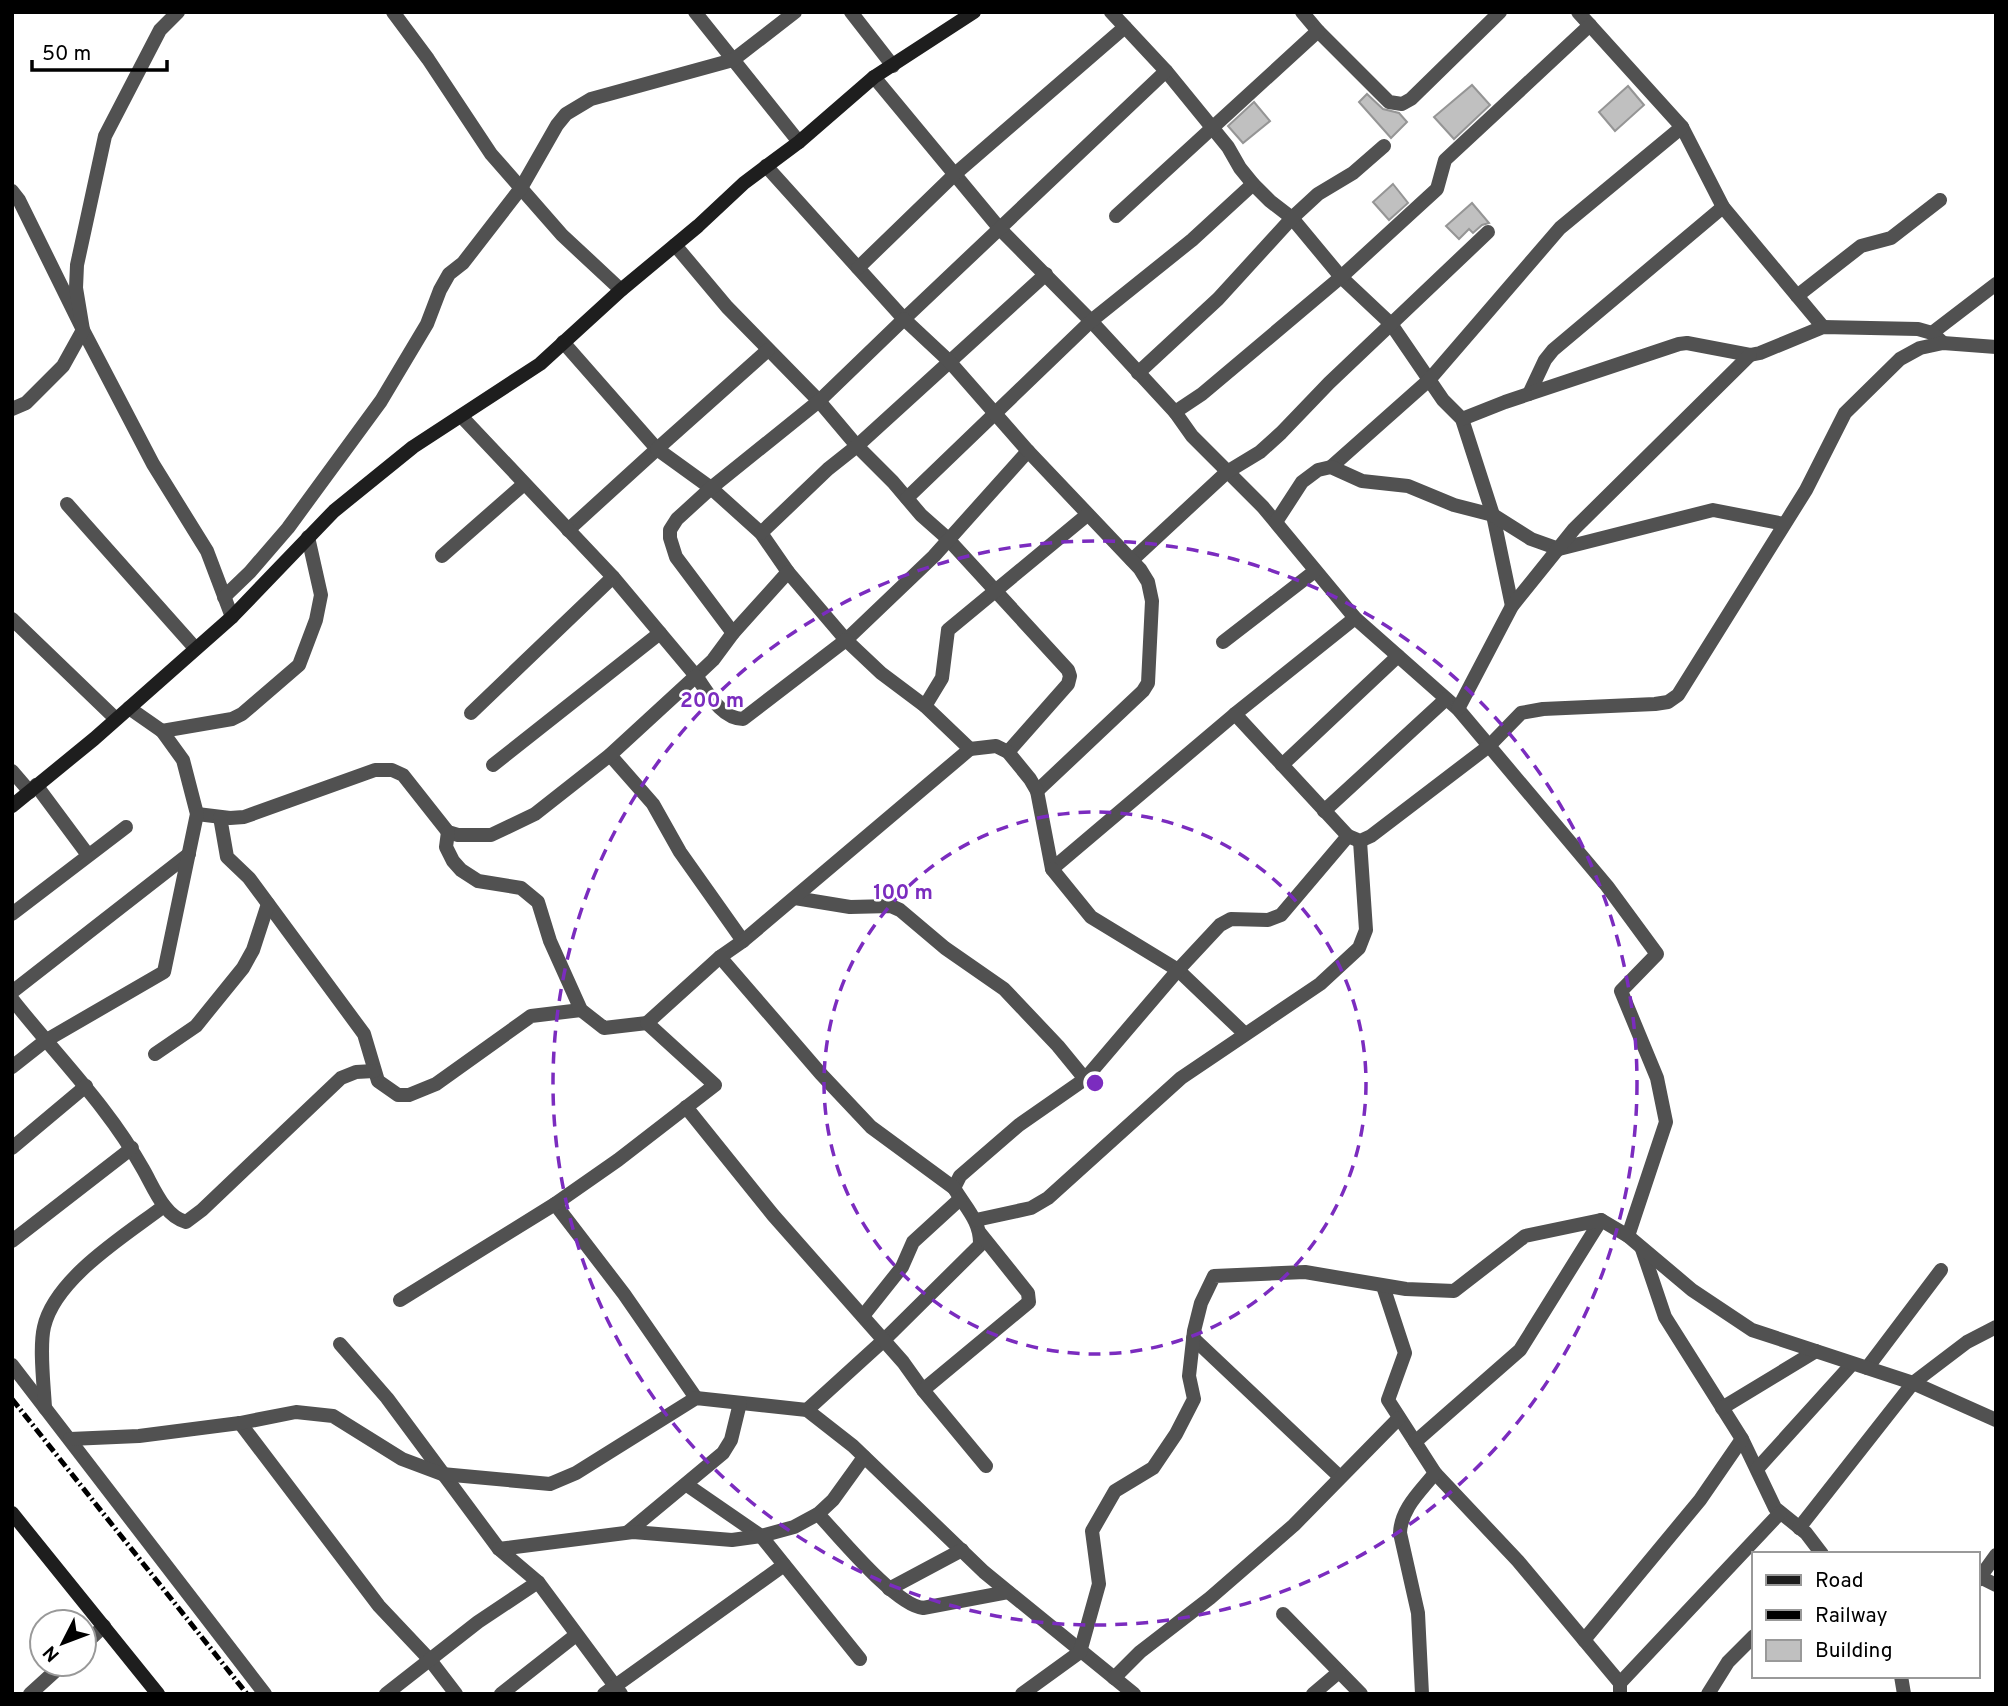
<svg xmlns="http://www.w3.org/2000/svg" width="2008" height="1706" font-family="Overpass,sans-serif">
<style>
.building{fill:#c0c0c0;stroke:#959595;stroke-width:2}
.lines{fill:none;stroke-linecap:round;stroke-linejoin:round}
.street{stroke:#515151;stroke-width:14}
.secondary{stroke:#1e1e1e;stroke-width:14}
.rail{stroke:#000;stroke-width:5;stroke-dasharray:10 3.5 2 3.5;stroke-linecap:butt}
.ring{fill:none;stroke:#7b2cbf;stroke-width:3.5;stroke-dasharray:12 9}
.centre{fill:#7b2cbf;stroke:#fff;stroke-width:3.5}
.ring-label{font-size:21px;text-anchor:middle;font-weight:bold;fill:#7b2cbf;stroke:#fff;stroke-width:5;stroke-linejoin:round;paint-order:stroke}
</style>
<rect width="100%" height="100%" fill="#fff"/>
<g class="building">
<polygon points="1472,85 1490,105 1454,139 1434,117"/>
<polygon points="1628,86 1644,105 1615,131 1599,112"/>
<polygon points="1367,94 1383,109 1399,113 1407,122 1391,138 1359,102"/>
<polygon points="1254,102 1270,121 1243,143 1228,126"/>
<polygon points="1393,184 1408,203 1389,220 1373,202"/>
<polygon points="1472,203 1489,223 1482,225 1473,233 1469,229 1459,239 1446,226"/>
</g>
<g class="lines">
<g class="street">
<polyline points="393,12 428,59 491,154 562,235 621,290"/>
<polyline points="695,12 799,142"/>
<polyline points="851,12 893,66"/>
<polyline points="1111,12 1166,71 1228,147 1240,168 1253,184 1270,201 1292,218 1341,277 1391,324 1443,400 1462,419 1493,515 1512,606"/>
<polyline points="1302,12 1318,31 1389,102 1402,104 1411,99 1500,12"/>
<polyline points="1578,12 1682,127 1723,207 1823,327"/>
<polyline points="874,77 1000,229 1091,321 1175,412 1192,436 1263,507 1355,618 1458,709 1474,728 1607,886 1657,954 1621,991 1657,1078 1666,1122 1628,1236"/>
<polyline points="766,166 904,319 1166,71"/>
<polyline points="12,191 19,200 83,330 153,464 207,551 232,617"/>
<polyline points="1116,216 1318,31"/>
<polyline points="675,245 727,307 819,401 857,446 893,482 921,515 947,538 1068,670 1070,676 1068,684 1008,752"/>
<polyline points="858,268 955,174 1125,27"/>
<polyline points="1797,296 1861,246 1891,238 1940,200"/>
<polyline points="1932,333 1996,284"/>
<polyline points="563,342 657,449 568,530"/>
<polyline points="768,350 657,449 711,488 761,533 788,572"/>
<polyline points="1138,373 1218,299 1292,218 1318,194 1353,173 1384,146"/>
<polyline points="1529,394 1545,360 1553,350 1723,207"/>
<polyline points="12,409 26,403 63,366 83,330 76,288 77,265 105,136 160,30 178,12"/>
<polyline points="1175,412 1202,394 1341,277 1437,189 1445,160 1590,25"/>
<polyline points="461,416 613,577 696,676 713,660 733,633 788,572 846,640 934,556 1028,451"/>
<polyline points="1462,419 1505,402 1679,344 1687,343 1750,355 1760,353 1823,327 1918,329 1932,333 1943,343"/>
<polyline points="1331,467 1429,380 1560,228 1682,127"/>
<polyline points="907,498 1091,321 1192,240 1253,184"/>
<polyline points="67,504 195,648"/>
<polyline points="1276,522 1302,482 1318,470 1331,467 1362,481 1408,486 1454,505 1493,515 1531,539 1559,549 1713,510 1784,524"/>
<polyline points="761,533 828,469 857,446 1046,274"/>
<polyline points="442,556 524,484"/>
<polyline points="1132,560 1227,472 1260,452 1281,433 1329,383 1488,232"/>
<polyline points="224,597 250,572 288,528 381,401 427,324 440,290 449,274 463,263 521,188 557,125 566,114 591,99 733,60 795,12"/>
<polyline points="12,619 116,719"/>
<polyline points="733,633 676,557 670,538 670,530 677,519 711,488 819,401 904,319 949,361 1028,451 1140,569 1148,582 1152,601 1148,683 1143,691 1037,791"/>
<polyline points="1223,642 1315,571"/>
<polyline points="1458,709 1512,606 1574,529 1750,355"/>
<polyline points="471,713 613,577"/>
<polyline points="162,731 232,719 242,714 299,665 316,620 321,595 308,537"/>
<polyline points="970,749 996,746 1008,752 1030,779 1037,791 1052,869 1235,714 1355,618"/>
<polyline points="610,755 653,804 680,852 743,941"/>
<polyline points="493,765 660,633"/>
<polyline points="1282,765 1398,656"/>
<polyline points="12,771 30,792"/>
<polyline points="36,785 88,855"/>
<polyline points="1324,811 1446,699"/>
<path d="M197 814 230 818 244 817 375 770H392L403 775 448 832 458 835H491L535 814 610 755 696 676C707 691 721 719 743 719L846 640 881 673 925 706"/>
<polyline points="220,817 227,857 249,878 364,1034 378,1081 398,1095 409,1095 436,1084 531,1016 581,1010"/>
<polyline points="448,832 446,847 453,861 461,870 478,881 521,888 538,902 550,941 581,1010 604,1028 647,1023"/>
<polyline points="1348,836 1360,841 1371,836 1489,746 1521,713 1543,709 1655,704 1668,702 1678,695 1806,490 1845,413 1900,359 1920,348 1943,343 1996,347"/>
<polyline points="1052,869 1091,917 1178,970 1245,1034"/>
<path d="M795 898 850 907 891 906 900 910 945 948 1004 989 1058 1046 1085 1079 1019 1125 960 1176 954 1188C965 1207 981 1221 980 1245L884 1340 807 1410"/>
<polyline points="12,914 126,827"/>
<polyline points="720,957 821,1074 871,1127 954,1188"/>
<polyline points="12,992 189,854"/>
<path d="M12 999C56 1055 108 1106 143 1169 154 1188 164 1216 186 1222L202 1210 341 1078 356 1072 374 1071"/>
<polyline points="155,1054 196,1026 243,968 253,950 268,904"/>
<polyline points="12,1067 45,1041 164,972 197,814 183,760 162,731 129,708"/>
<polyline points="1085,1079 1178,970 1220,925 1231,919 1268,920 1281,915 1348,836 1235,714"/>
<polyline points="686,1107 773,1215 903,1362 923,1390 986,1466"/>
<polyline points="12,1148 86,1086"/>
<polyline points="555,1204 624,1294 696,1398"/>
<polyline points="976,1220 1031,1208 1048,1198 1181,1078 1320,984 1359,948 1366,930 1360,841"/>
<polyline points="12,1241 132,1148"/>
<polyline points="1642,1249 1665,1317 1742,1439 1775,1508 1806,1533 1822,1554"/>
<polyline points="1383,1286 1405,1353 1388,1400 1435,1473 1518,1561 1620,1683 1620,1694"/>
<polyline points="400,1300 555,1204 618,1160 715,1085 647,1023 720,957 743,941 970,749 925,706 942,678 948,630 1087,515"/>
<polyline points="863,1316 902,1267 913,1242 960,1199"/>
<polyline points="1193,1338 1340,1477"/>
<polyline points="340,1344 387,1398 499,1549 538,1582 621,1694"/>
<polyline points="12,1365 265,1694"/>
<polyline points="1867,1368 1941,1270"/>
<polyline points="923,1390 1029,1302 1028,1293 980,1233"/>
<path d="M45 1408C44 1386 39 1348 44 1327 55 1278 126 1235 164 1206"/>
<polyline points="1722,1408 1816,1351"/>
<polyline points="240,1423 379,1606 430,1660 456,1694"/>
<polyline points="70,1439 139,1436 240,1423 296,1412 333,1416 402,1459 442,1474 550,1484 576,1473 696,1398 807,1410 853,1446 984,1572 1134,1694"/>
<polyline points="1415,1442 1520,1350 1601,1220"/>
<polyline points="1757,1469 1852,1364"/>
<polyline points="687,1485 761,1536 860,1659"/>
<path d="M818 1514C840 1537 895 1605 923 1608L1008 1592"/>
<polyline points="1799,1528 1913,1383 1967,1342 1996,1327"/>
<polyline points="628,1532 723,1453 731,1440 740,1403"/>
<polyline points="499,1549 633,1532 732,1540 761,1536 794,1527 818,1514 833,1500 864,1457"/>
<polyline points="1978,1576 1996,1585"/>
<polyline points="1978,1580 1996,1555"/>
<polyline points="889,1589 962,1550"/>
<polyline points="1283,1614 1361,1694"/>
<polyline points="1584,1640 1700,1500 1742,1439"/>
<polyline points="84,1645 104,1626"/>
<polyline points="1901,1676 1904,1694"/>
<polyline points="1114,1678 1140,1652 1210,1598 1294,1525 1399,1418"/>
<polyline points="1620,1683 1780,1513"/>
<polyline points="30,1694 63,1664"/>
<polyline points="386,1694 478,1622 538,1582"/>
<polyline points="501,1694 576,1635"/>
<polyline points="604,1694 784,1565"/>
<polyline points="1022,1694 1080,1652 1099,1584 1092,1531 1115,1491 1153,1468 1176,1434 1194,1399 1189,1376 1194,1331 1201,1303 1214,1276 1305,1272 1406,1289 1454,1291 1525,1236 1601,1220 1628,1236 1692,1290 1752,1330 1913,1383 1996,1420"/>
<polyline points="1313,1694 1339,1672"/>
<path d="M1422 1694 1418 1613 1400 1533C1401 1508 1421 1491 1435 1473"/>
<polyline points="1708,1694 1728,1662 1754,1636"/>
</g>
<g class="secondary">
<polyline points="12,806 94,739 232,617 334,511 413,447 540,364 621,290 698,226 744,183 799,142 874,77 974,12"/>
<polyline points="12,1513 158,1694"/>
</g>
<polyline class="rail" points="12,1399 247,1694"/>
</g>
<g class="ring">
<circle cx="1095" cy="1083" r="271"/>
<circle cx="1095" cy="1083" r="542"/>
</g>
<circle cx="1095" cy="1083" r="10" class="centre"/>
<g class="ring-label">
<text x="712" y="707">200 m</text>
<text x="903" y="899">100 m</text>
</g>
<rect width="2008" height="1706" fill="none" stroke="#000000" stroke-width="28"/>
<rect x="1752" y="1552" width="228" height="126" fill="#ffffff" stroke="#999999" stroke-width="2"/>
<rect x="1766" y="1575" width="35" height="10" fill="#1e1e1e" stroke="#999999" stroke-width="2"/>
<text x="1815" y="1587" font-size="21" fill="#000000">Road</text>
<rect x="1766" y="1610" width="35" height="10" fill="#000000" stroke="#999999" stroke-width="2"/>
<text x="1815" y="1622" font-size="21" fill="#000000">Railway</text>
<rect x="1766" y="1640" width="35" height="21" fill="#c0c0c0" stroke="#999999" stroke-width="2"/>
<text x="1815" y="1657" font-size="21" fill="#000000">Building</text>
<g transform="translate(63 1643) rotate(228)"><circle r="33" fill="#ffffff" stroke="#999999" stroke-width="2"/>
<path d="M0-5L12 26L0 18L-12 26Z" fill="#000000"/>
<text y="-10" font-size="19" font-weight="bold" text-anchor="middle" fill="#000000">N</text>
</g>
<path d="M32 60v10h135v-10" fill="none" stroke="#000000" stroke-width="3.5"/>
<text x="42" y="60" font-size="21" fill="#000000" stroke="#ffffff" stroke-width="5" paint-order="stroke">50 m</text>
</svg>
